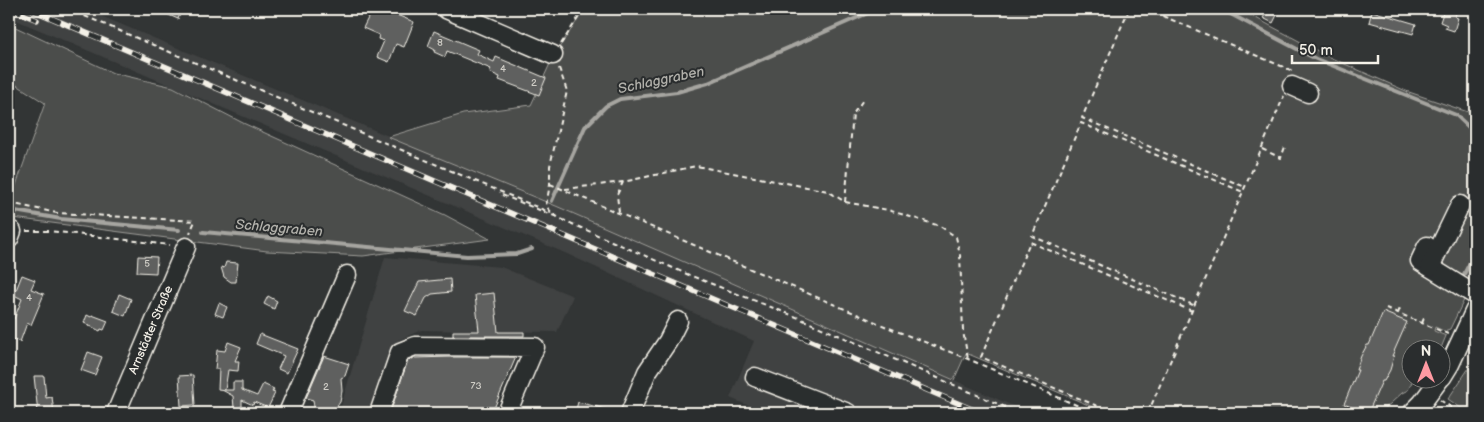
<svg xmlns="http://www.w3.org/2000/svg" width="1484" height="422" font-family="'Balsamiq Sans',sans-serif">
<style>
.built{fill:#404242}
.green{fill:#4b4d4c;stroke:#a09f9a}
.lines{fill:none;stroke-linecap:round;stroke-linejoin:round}
.stream{stroke:#a6a5a0;stroke-width:4}
.building{fill:#5f605f;stroke:#f4f1e8}
.minor-casing{stroke:#f4f1e8;stroke-width:21}
.path{stroke:#f4f1e8;stroke-width:2;stroke-dasharray:5 4;stroke-linecap:butt}
.minor{stroke:#2a2d2e;stroke-width:18}
.rail-casing{stroke:#f4f1e8;stroke-width:5.5}
.rail{stroke:#2a2d2e;stroke-width:4;stroke-dasharray:11;stroke-linecap:butt}
.labels{text-anchor:middle;dominant-baseline:central;stroke-width:4;stroke-linejoin:round;paint-order:stroke}
.number-label{font-size:10px;fill:#cfcdc6}
.street-label{font-size:12px;fill:#f4f1e8;stroke:#2a2d2e}
.water-label{font-size:14px;font-style:italic;fill:#b3b2ac;stroke:#2a2d2e}
</style>
<rect width="100%" height="100%" fill="#323535"/>
<filter id="ink" filterUnits="userSpaceOnUse"><feTurbulence type="fractalNoise" baseFrequency=".02" numOctaves="2"/><feDisplacementMap in="SourceGraphic" scale="10" xChannelSelector="R" yChannelSelector="G"/><feConvolveMatrix kernelMatrix="1 2 1 2 8 2 1 2 1" color-interpolation-filters="sRGB"/></filter>
<g filter="url(#ink)">
<g class="built">
<polygon points="9,9 84,9 556,206 1029,413 767,413 730,398 754,341 565,253 9,17"/>
<polygon points="385,257 501,267 573,296 557,332 421,330 399,340 374,413 339,413"/>
</g>
<g class="green">
<polygon points="585,9 1239,9 1329,57 1406,91 1468,112 1475,119 1475,279 1463,295 1464,300 1450,329 1444,331 1435,327 1434,331 1446,336 1441,348 1438,347 1436,349 1412,350 1412,380 1413,380 1408,390 1402,393 1380,413 1107,413 966,353 954,380 556,206 388,137 463,114 531,105 554,55"/>
<polygon points="9,24 113,73 173,87 243,123 445,215 490,239 363,256 267,251 13,218 9,212 9,205 45,103 9,80"/>
<polygon points="1475,359 1475,413 1468,413 1448,399"/>
</g>
<g class="lines">
<g class="stream">
<polyline points="1221,9 1316,59 1456,115 1475,133"/>
<polyline points="552,201 585,127 606,106 620,99 677,92 708,83 877,9"/>
<polyline points="9,210 61,219 179,230"/>
<polyline points="203,232 467,256 517,254 532,249"/>
<polyline points="1462,278 1475,253"/>
</g>
</g>
<g class="building">
<polygon points="155,9 182,9 178,19"/>
<polygon points="349,9 382,9 414,22 404,47 396,44 389,62 377,57 384,41 378,39 379,35 363,28 368,18 367,16"/>
<polygon points="1268,10 1277,15 1273,23 1263,18"/>
<polygon points="1444,10 1456,13 1455,17 1458,18 1454,31 1445,28 1447,25 1440,22"/>
<polygon points="1372,11 1416,24 1413,34 1369,22"/>
<polygon points="434,31 479,50 477,54 494,62 496,57 546,78 539,95 499,80 500,77 489,72 491,69 447,51 445,57 434,52 435,50 428,46"/>
<polygon points="138,256 157,257 156,273 137,272"/>
<polygon points="226,262 238,263 236,282 231,282 224,277 221,267 224,268"/>
<polygon points="22,275 35,280 31,289 44,294 31,325 27,323 20,342 9,337 9,317 14,319 22,299 14,295"/>
<polygon points="450,279 451,292 432,294 426,298 417,316 405,311 419,282"/>
<polygon points="494,293 498,332 524,332 524,336 453,336 453,331 479,331 475,295"/>
<polygon points="119,294 131,299 125,316 113,311"/>
<polygon points="268,296 277,301 274,309 264,304"/>
<polygon points="219,303 227,307 223,317 215,314"/>
<polygon points="1383,312 1407,322 1392,356 1394,356 1390,370 1384,381 1382,381 1368,413 1366,413 1344,404 1358,370 1356,370 1361,356 1367,345 1369,345"/>
<polygon points="87,315 91,317 92,315 108,321 104,330 101,329 100,331 84,323"/>
<polygon points="260,334 298,349 287,373 278,369 284,356 256,344"/>
<polygon points="228,342 241,347 235,361 239,361 238,371 228,370 225,390 218,389 219,369 215,369 217,350 225,351"/>
<polygon points="88,352 102,357 95,375 81,370"/>
<polygon points="324,356 349,364 345,376 341,378 342,391 340,402 332,413 315,413 313,400 306,398"/>
<polygon points="452,357 516,357 492,413 390,413 408,360 414,358"/>
<polygon points="193,375 195,405 181,406 179,376"/>
<polygon points="34,376 44,376 46,398 52,397 54,413 38,413"/>
<polygon points="233,382 242,382 242,390 257,396 263,384 274,389 272,392 275,393 268,408 254,402 253,405 242,400 242,407 234,408 233,396 222,390 233,390"/>
<polygon points="578,402 609,410 609,413 575,413"/>
</g>
<g class="lines">
<defs>
<g id="minor">
<polyline points="446,9 553,55"/>
<polyline points="1292,86 1308,93"/>
<polyline points="9,239 12,231"/>
<polyline points="1427,246 1420,261 1475,295"/>
<polyline points="1430,267 1460,205"/>
<polyline points="755,377 848,413"/>
<polyline points="1442,377 1450,364 1475,310"/>
<polyline points="116,413 186,247"/>
<polyline points="288,413 347,275"/>
<polyline points="379,413 400,352 415,346 535,347 507,413"/>
<polyline points="630,413 647,372 668,341 678,321"/>
<polyline points="1412,413 1422,403 1439,380"/>
</g>
</defs>
<use href="#minor" class="minor-casing"/>
<g class="path">
<polyline points="68,9 551,213"/>
<polyline points="1129,9 1082,118 1245,187"/>
<polyline points="1146,9 1293,71"/>
<polyline points="561,44 584,9"/>
<polyline points="559,68 567,91 550,166 550,184 546,206 553,214 561,219 689,275 794,316 1019,413"/>
<polyline points="1262,149 1281,158 1286,144"/>
<polyline points="550,184 899,332 968,359 1095,413"/>
<polyline points="565,189 623,182"/>
<polyline points="502,195 557,217"/>
<polyline points="845,202 853,114 863,100"/>
<polyline points="9,203 57,213 195,221 190,233"/>
<polyline points="619,212 617,195 623,182 696,166 828,191 845,202 888,210 940,226 956,237 960,254 963,331 968,359"/>
<polyline points="26,231 49,231 170,245"/>
<polyline points="1193,305 1032,236 1081,123 1243,192"/>
<polyline points="1386,308 1448,334"/>
<polyline points="1398,313 1401,306"/>
<polyline points="1422,323 1425,316"/>
<polyline points="1440,400 1460,413"/>
<polyline points="1114,413 981,357 1030,242 1192,311"/>
<polyline points="1148,413 1284,96"/>
</g>
<use href="#minor" class="minor"/>
<defs>
<g id="rail">
<polyline points="11,9 37,20"/>
<polyline points="30,9 981,413"/>
</g>
</defs>
<use href="#rail" class="rail-casing"/>
<use href="#rail" class="rail"/>
</g>
</g>
<g class="labels">
<g class="number-label">
<text x="440" y="43">8</text>
<text x="503" y="69">4</text>
<text x="534" y="83">2</text>
<text x="147" y="264">5</text>
<text x="29" y="298">4</text>
<text x="476" y="386">73</text>
<text x="326" y="387">2</text>
</g>
<g class="street-label">
<text transform="translate(151 330) rotate(-67)">Arnstädter Straße</text>
</g>
<g class="water-label">
<text transform="translate(661 80) rotate(-12)">Schlaggraben</text>
<text transform="translate(279 228) rotate(5)">Schlaggraben</text>
</g>
</g>
<rect width="1484" height="422" fill="none" stroke="#2a2d2e" stroke-width="30"/>
<rect x="15" y="15" width="1454" height="392" fill="none" stroke="#f4f1e8" stroke-width="2" filter="url(#ink)"/>
<g transform="translate(1426 364)"><circle r="24" fill="#2a2d2e" stroke="#7b7b78"/>
<path d="M0-4L9 19L0 12L-9 19Z" fill="#ff9aa2"/>
<text y="-8" font-size="14" font-weight="bold" text-anchor="middle" fill="#f4f1e8">N</text>
</g>
<path d="M1292 55v8h86v-8" fill="none" stroke="#f4f1e8" stroke-width="2.5"/>
<text x="1299" y="55" font-size="15" fill="#f4f1e8" stroke="#2a2d2e" stroke-width="4" paint-order="stroke">50 m</text>
</svg>
